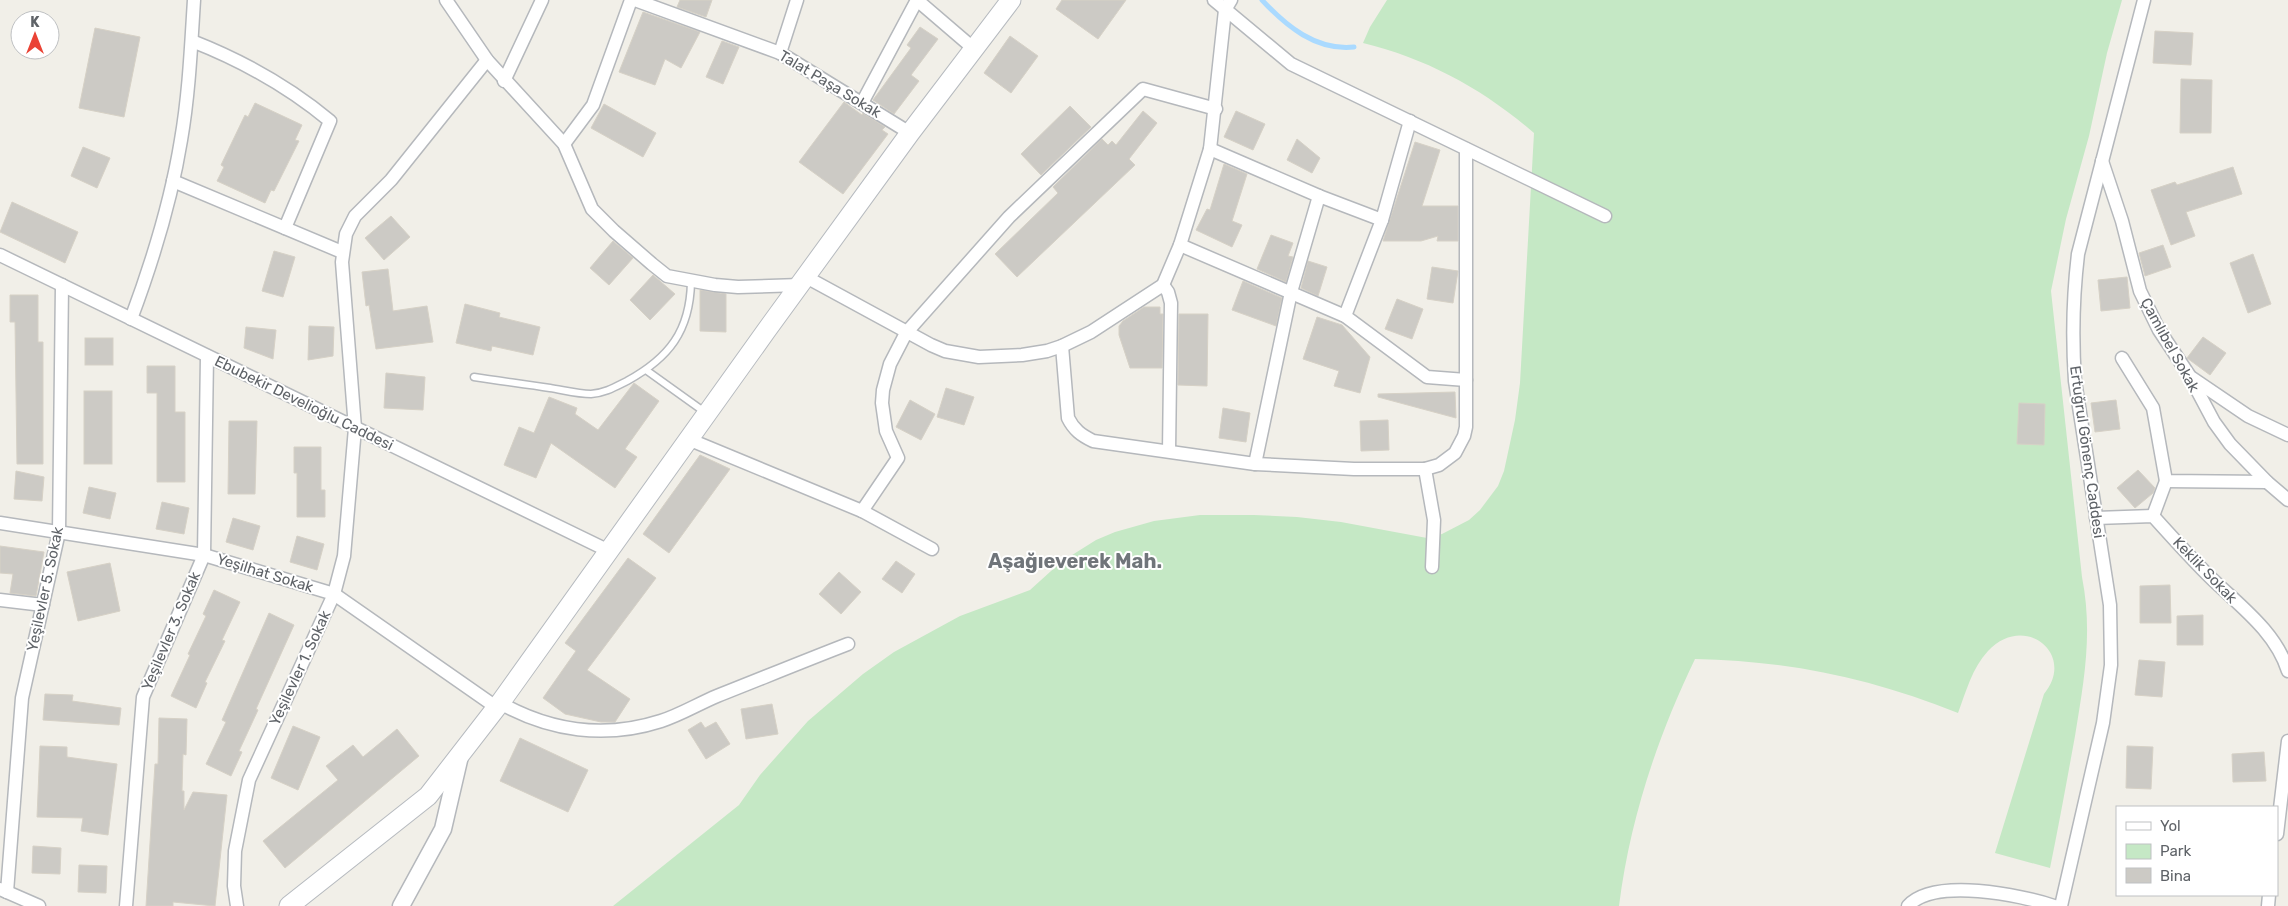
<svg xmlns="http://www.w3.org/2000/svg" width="2288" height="906" font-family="Rubik,sans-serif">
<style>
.green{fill:#c5e8c5}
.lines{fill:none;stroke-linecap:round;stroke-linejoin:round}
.stream{stroke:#aadaff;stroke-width:5}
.building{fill:#cccac5;stroke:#d6d1c6}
.service-casing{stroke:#b5b8bc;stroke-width:9}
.minor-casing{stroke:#b5b8bc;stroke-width:15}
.tertiary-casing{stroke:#b5b8bc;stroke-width:19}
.secondary-casing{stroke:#b6babf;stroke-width:21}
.service{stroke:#fff;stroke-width:6}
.minor{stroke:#fff;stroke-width:12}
.tertiary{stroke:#fff;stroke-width:16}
.secondary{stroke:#fff;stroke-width:19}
.labels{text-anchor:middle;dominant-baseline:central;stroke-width:4;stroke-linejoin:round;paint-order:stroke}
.street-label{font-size:15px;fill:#5f6368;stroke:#fff}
.district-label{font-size:20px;font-weight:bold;fill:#70757a;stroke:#fff}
</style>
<rect width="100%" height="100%" fill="#f1efe8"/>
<path class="green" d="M1387 0H2122L2107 53 2089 136 2066 219 2051 291 2082 577C2093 633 2084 681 2075 736 2067 780 2059 824 2050 868L1995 853 2044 694C2077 654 2024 612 1988 651 1972 668 1966 692 1958 713 1870 678 1789 661 1695 659 1657 738 1630 819 1619 906H613L739 805 760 775 808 721 863 674 894 652 960 616 1030 590 1061 562 1096 540 1115 532 1154 521 1200 515H1254L1297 517 1341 522 1427 538 1442 534 1469 520 1480 510 1498 486 1504 471 1515 420 1520 383 1534 133C1483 89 1428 59 1363 43L1370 27Z"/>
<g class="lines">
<path class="stream" d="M1262 0C1286 26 1316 51 1354 47"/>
</g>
<g class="building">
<polygon points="680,0 712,0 706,17 677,7"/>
<polygon points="1062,0 1126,0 1098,39 1056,9"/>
<polygon points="643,12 700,32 681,68 665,59 655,85 619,72"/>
<polygon points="920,27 938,39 911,75 919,81 894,114 873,100 911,48 907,45"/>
<polygon points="95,28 140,37 124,117 79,108"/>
<polygon points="2155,31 2193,33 2191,65 2153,63"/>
<polygon points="1010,36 1038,56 1011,93 984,73"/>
<polygon points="722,41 739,47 723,84 706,77"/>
<polygon points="2181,79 2212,80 2211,133 2180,133"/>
<polygon points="844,102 862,115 863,113 885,127 882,130 888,134 843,194 799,162"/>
<polygon points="255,103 302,125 295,140 299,141 274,191 271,190 265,203 217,181 224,167 221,165 245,115 248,117"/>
<polygon points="604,104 656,133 643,157 591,128"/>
<polygon points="1070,106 1091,127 1041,175 1021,154"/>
<polygon points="1143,111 1157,123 1129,159 1135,165 1017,277 995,254 1058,193 1053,187 1102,139 1108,145 1112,141 1116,145"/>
<polygon points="1236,111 1265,124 1253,150 1224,137"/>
<polygon points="1297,139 1320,158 1312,173 1287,160"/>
<polygon points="1415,142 1440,150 1422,206 1458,206 1458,241 1437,241 1438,236 1421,241 1383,241"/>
<polygon points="83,147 110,158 97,188 71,176"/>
<polygon points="1224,164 1247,174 1232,221 1242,225 1232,247 1196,230 1207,209 1210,210"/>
<polygon points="2233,167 2242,194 2186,212 2195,236 2171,245 2151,190 2175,182 2177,185"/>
<polygon points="12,202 78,232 65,263 0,232"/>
<polygon points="391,216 410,237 384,260 365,238"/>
<polygon points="1271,235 1293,243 1288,256 1293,257 1286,282 1257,269"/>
<polygon points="613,241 633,258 609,285 590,268"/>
<polygon points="2163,245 2171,267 2145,276 2139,253"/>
<polygon points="274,251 295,257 283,297 262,291"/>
<polygon points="2253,254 2271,304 2248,313 2230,263"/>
<polygon points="1308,261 1327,267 1318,296 1301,288"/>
<polygon points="1432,267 1458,271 1453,303 1427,299"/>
<polygon points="388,269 393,311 427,306 433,342 376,349 369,305 366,306 362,272"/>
<polygon points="653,275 675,294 650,320 630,300"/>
<polygon points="2127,277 2130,308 2101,311 2098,280"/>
<polygon points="1243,281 1282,298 1276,326 1232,310"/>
<polygon points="700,290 726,294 726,332 700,331"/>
<polygon points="10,295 38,295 38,342 43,342 43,464 17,464 15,322 10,322"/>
<polygon points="1397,299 1423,309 1412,339 1385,329"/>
<polygon points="465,304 500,313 499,317 540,327 533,355 492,346 491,351 456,343"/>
<polygon points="1144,307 1160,307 1160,314 1163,314 1162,368 1130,368 1119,335 1119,326 1123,321"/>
<polygon points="1179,314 1208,314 1207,386 1178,385"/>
<polygon points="1317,317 1342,325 1370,357 1360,393 1334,386 1339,371 1303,359"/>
<polygon points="309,326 334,327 333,356 308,360"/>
<polygon points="246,327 276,330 273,359 244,348"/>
<polygon points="2203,337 2226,353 2210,375 2187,358"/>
<rect x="85" y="338" width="28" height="27"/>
<polygon points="147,366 175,366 175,412 185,412 185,482 157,482 157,393 147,393"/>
<polygon points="386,373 425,377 423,410 384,408"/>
<polygon points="634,383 659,401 625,449 637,457 615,488 551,443 536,478 504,465 519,427 534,433 549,397 577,408 575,414 598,430"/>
<polygon points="946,388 974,397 964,425 937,417"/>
<rect x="84" y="391" width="28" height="73"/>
<polygon points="1455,392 1456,418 1378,397 1378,394"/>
<polygon points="910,400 935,414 921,440 896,427"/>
<polygon points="2116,400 2120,429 2095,432 2091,403"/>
<polygon points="2019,403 2045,404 2044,445 2017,444"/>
<polygon points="1223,408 1250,413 1246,442 1219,438"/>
<polygon points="1388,420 1389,450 1361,451 1360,421"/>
<polygon points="229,421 257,421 255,494 228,494"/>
<polygon points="294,447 321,447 321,490 325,490 325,517 297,517 297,473 294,473"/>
<polygon points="700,455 730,469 669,553 643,534"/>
<polygon points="2138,470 2155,488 2153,493 2135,508 2117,488"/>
<polygon points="16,471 44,477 42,501 14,499"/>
<polygon points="89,487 116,493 110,519 83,513"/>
<polygon points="162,502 189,508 184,534 156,529"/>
<polygon points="233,518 260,526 253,550 226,542"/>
<polygon points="297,536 324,544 317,570 290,562"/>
<polygon points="0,546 44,552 36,596 10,593 13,574 0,573"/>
<polygon points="628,558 656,578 587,670 630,699 615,722 601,722 565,714 543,698 576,651 565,643"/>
<polygon points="896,561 915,574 902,593 882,579"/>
<polygon points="110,563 120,611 78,621 67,572"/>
<polygon points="839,572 861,592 841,614 819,594"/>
<polygon points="2170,585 2171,623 2140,623 2140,586"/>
<polygon points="214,590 240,602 222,640 225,641 205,682 207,683 196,708 171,696 190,655 188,654 206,616 203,614"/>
<polygon points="269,613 294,625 256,709 258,710 239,751 242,752 231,776 206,764 226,722 222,720"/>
<polygon points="2203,615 2203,645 2177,645 2177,616"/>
<polygon points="2139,660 2165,662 2162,697 2135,695"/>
<polygon points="45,694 73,695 72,701 121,708 119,725 43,720"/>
<polygon points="772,704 778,734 746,739 741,709"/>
<polygon points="159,718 187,719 186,755 183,754 182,791 184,791 184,810 193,792 227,795 215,906 173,902 173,906 146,906 155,764 158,764"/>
<polygon points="701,722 705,728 716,722 730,744 706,759 688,730"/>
<polygon points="293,726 320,737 298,790 271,778"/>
<polygon points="397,729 419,756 285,868 263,841 338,780 326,766 353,745 363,757"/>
<polygon points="520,738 588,770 568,812 500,781"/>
<polygon points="40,746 67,747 67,757 117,764 108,835 81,831 83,818 37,817"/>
<polygon points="2127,746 2153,747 2151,789 2126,788"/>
<polygon points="2264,752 2266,781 2233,782 2232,754"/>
<polygon points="33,846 61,848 60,874 32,873"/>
<polygon points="79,865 107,866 106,893 78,892"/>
</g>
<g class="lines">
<defs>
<g id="service">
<polyline points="646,370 706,413"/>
<path d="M474 377C499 381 525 384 550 388 563 390 578 394 591 394 605 393 615 387 627 381 669 358 690 331 691 282"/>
</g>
<g id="minor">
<polyline points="446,0 487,60 564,144 592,209 614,231 652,264 667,276 715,285 738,287 800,285"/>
<polyline points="635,0 780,53 910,133"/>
<polyline points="917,0 973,48"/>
<polyline points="1214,0 1291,64 1605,216"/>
<path d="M192 41C243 61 288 86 330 121L285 228"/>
<polyline points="780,53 797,0"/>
<polyline points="504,81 542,0"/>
<polyline points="862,103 917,0"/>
<polyline points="564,144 593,105 631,0"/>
<polyline points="1210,149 1319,196 1382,220"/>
<polyline points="2102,161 2122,221 2140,291 2159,330 2189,375 2214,422 2230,444 2267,482 2288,500"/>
<polyline points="173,181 342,252"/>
<polyline points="1180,245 1345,316 1427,377 1466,380"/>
<polyline points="0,255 609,551"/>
<polyline points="806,277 931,345 945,351 979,357 1022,355 1047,351 1062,346 1091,332 1163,285 1180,245 1210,149 1225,10 1231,0"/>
<polyline points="1163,285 1168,292 1171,303 1169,451"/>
<polyline points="1345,316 1382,220 1410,121"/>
<path d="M131 319C153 260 171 202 181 140 189 94 191 47 194 0"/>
<path d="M1062 346 1068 418C1074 430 1081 435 1093 441L1255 464 1354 469H1425L1439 465 1455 453 1464 436 1466 427V149"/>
<polyline points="2122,358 2153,408 2166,481 2267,482"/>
<polyline points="2192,378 2248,416 2288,435"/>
<polyline points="688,439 862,511 932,549"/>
<polyline points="1255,464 1291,292 1319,196"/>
<polyline points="1425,469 1434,520 1432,567"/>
<polyline points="862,511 898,458 886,431 882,403 883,390 890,364 906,333 1009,217 1143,89 1216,109"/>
<polyline points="2153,516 2166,481"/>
<path d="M2096 518 2153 516C2171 536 2189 556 2208 575 2237 604 2275 630 2288 671"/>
<polyline points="0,523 204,555 334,594 496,707"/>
<polyline points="0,600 43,605"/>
<path d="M500 703C550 731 605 739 661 721 680 715 698 704 717 696 760 679 804 661 848 644"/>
<polyline points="2277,834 2288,741"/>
<polyline points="0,889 39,906"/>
<polyline points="7,892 22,698 59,532 62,285"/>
<polyline points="126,906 143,697 204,555 207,356"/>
<polyline points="237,906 234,886 235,851 249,780 334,594 344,556 355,428 342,262 346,234 355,216 391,180 487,60"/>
<path d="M1908 906C1934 877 2021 895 2054 906"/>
<path d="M2061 906 2103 723 2111 665 2110 605 2075 381C2072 338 2073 296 2078 254L2144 0"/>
<polyline points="2268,906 2269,895"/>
</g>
<polyline id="tertiary" points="401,906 443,829 460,756"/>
<polyline id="secondary" points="289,906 428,796 500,703 766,331 910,133 1011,0"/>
</defs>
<use href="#service" class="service-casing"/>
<use href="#minor" class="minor-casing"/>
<use href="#tertiary" class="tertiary-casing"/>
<use href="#secondary" class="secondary-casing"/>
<use href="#service" class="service"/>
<use href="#minor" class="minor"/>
<use href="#tertiary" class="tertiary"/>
<use href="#secondary" class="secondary"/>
</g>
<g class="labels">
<g class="street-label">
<text transform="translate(830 84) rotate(31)">Talat Paşa Sokak</text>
<text transform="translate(2170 345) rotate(61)">Çamlıbel Sokak</text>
<text transform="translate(304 403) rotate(26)">Ebubekir Develioğlu Caddesi</text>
<text transform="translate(2087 452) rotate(82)">Ertuğrul Gönenç Caddesi</text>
<text transform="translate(2205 570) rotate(46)">Keklik Sokak</text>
<text transform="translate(265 573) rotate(17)">Yeşilhat Sokak</text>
<text transform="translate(45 589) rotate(-78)">Yeşilevler 5. Sokak</text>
<text transform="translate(171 631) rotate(-67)">Yeşilevler 3. Sokak</text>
<text transform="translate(300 668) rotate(-65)">Yeşilevler 1. Sokak</text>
</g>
<g class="district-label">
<text x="1075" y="561">Aşağıeverek Mah.</text>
</g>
</g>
<rect x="2116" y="806" width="162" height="90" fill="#ffffff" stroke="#bfc1c3"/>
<rect x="2126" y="822" width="25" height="8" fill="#ffffff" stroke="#bfc1c3"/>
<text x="2160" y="831" font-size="15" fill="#5f6368">Yol</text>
<rect x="2126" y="844" width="25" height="15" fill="#c5e8c5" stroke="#bfc1c3"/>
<text x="2160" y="856" font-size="15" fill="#5f6368">Park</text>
<rect x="2126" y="868" width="25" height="15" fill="#cccac5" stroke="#bfc1c3"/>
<text x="2160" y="881" font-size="15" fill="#5f6368">Bina</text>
<g transform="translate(35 35)"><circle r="24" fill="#ffffff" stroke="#bfc1c3"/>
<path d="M0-4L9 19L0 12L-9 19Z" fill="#ea4335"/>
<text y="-8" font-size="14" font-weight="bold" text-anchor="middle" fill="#5f6368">K</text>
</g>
</svg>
